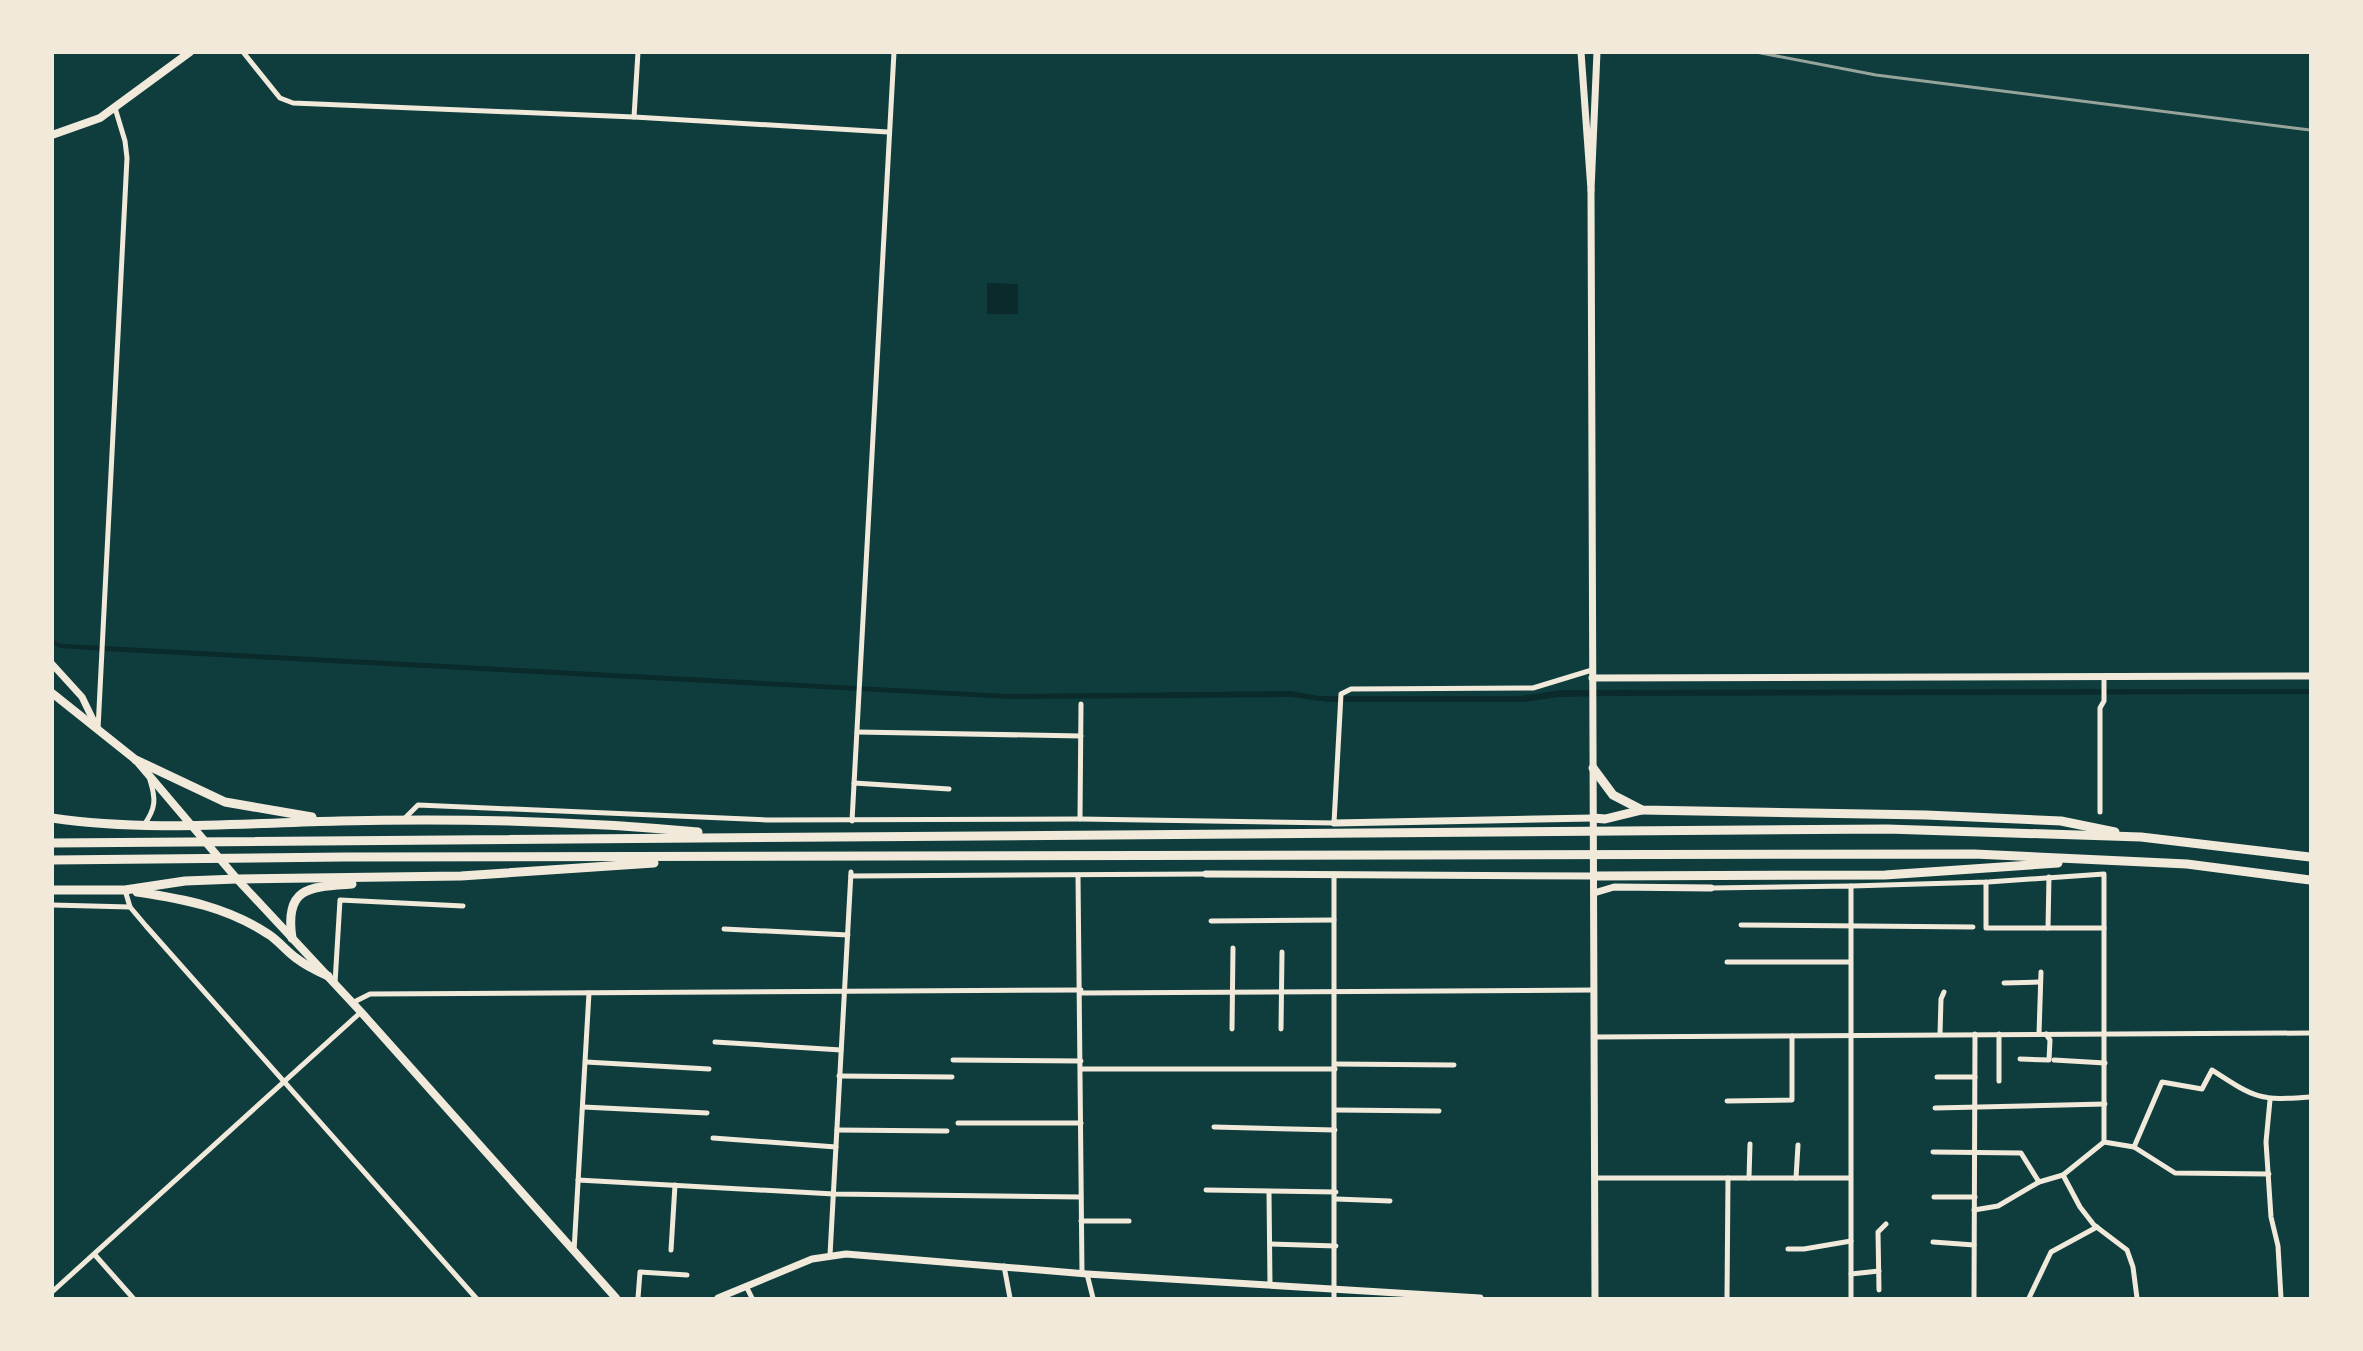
<svg xmlns="http://www.w3.org/2000/svg" width="2363" height="1351" font-family="Montserrat,sans-serif">
<style>
.water{fill:#0a2a2b}
.lines{fill:none;stroke-linecap:round;stroke-linejoin:round}
.minor{stroke:#f1e9da;stroke-width:5}
.tertiary{stroke:#f1e9da;stroke-width:7}
.secondary{stroke:#f1e9da;stroke-width:8}
.primary{stroke:#f1e9da;stroke-width:8}
.trunk{stroke:#f1e9da;stroke-width:9}
.rail{stroke:#97a49c;stroke-width:3}
</style>
<rect width="100%" height="100%" fill="#0f3d3e"/>
<g class="water">
<polygon points="987,283 1018,284 1018,314 987,314"/>
<polygon points="53,640 61,644 105,646 1007,694 1291,691 1319,696 1520,696 1562,690 2310,689 2310,694 1610,696 1558,697 1524,702 1328,702 1291,697 1010,699 104,651 60,648 53,644"/>
</g>
<g class="lines">
<g class="minor">
<polyline points="243,52 280,98 293,103 634,117 888,132"/>
<polyline points="634,117 638,52"/>
<polyline points="98,729 127,158 125,141 115,108"/>
<polyline points="857,732 1081,736"/>
<polyline points="854,783 949,789"/>
<polyline points="2100,812 2100,708 2104,701 2104,677"/>
<polyline points="404,819 418,805 767,820 1080,819 1334,823 1341,694 1351,689 1533,688 1592,670"/>
<polyline points="1080,819 1081,704"/>
<polyline points="852,821 894,52"/>
<path d="M144 825C156 808 156 799 150 780"/>
<polyline points="1078,875 1082,1273"/>
<polyline points="851,876 1206,874"/>
<polyline points="1986,882 1986,928 2104,928"/>
<polyline points="1851,886 1988,882 2104,874 2104,1142 2134,1147 2175,1173 2269,1174"/>
<polyline points="1711,888 1851,886 1851,1298"/>
<polyline points="125,890 130,907 146,926 476,1298"/>
<polyline points="52,905 130,907"/>
<polyline points="1211,921 1334,920"/>
<polyline points="1741,925 1973,927"/>
<polyline points="2048,928 2049,877"/>
<polyline points="724,929 848,935"/>
<polyline points="1727,962 1850,962"/>
<polyline points="335,983 340,900 463,906"/>
<polyline points="2004,983 2040,982"/>
<polyline points="1081,993 1594,990"/>
<polyline points="352,1003 370,994 1081,990"/>
<polyline points="1232,1029 1233,948"/>
<polyline points="1281,1029 1282,952"/>
<polyline points="1940,1034 1941,999 1944,992"/>
<polyline points="2039,1034 2041,972"/>
<polyline points="1594,1037 2310,1033"/>
<polyline points="715,1042 841,1050"/>
<polyline points="2020,1059 2049,1060 2050,1040 2046,1034"/>
<polyline points="953,1060 1081,1061"/>
<polyline points="2054,1060 2105,1063"/>
<polyline points="586,1062 709,1069"/>
<polyline points="1335,1064 1454,1065"/>
<polyline points="1082,1069 1335,1069"/>
<polyline points="839,1076 952,1077"/>
<polyline points="1937,1077 1975,1077"/>
<polyline points="1999,1081 1999,1034"/>
<polyline points="2270,1100 2266,1142 2271,1217 2278,1246 2281,1298"/>
<polyline points="1727,1101 1792,1100 1792,1036"/>
<polyline points="583,1107 707,1113"/>
<polyline points="1935,1108 2105,1104"/>
<polyline points="1335,1110 1439,1111"/>
<polyline points="958,1123 1081,1123"/>
<polyline points="1214,1127 1335,1130"/>
<polyline points="837,1130 947,1131"/>
<polyline points="713,1138 836,1147"/>
<polyline points="2104,1142 2063,1175 2080,1207 2094,1225 2127,1250 2133,1267 2137,1298"/>
<path d="M2134 1147 2162 1082 2202 1089 2212 1070C2255 1098 2259 1101 2310 1097"/>
<polyline points="1933,1152 2021,1153 2039,1182"/>
<polyline points="1595,1178 1850,1178"/>
<polyline points="1749,1178 1750,1144"/>
<polyline points="1796,1178 1798,1145"/>
<polyline points="578,1180 834,1194 1081,1197"/>
<polyline points="1206,1190 1336,1192"/>
<polyline points="1269,1192 1270,1285"/>
<polyline points="1934,1197 1975,1197"/>
<polyline points="1336,1199 1390,1201"/>
<polyline points="1974,1210 1998,1206 2039,1182 2063,1175"/>
<polyline points="1081,1221 1129,1221"/>
<polyline points="1933,1242 1974,1245"/>
<polyline points="1270,1244 1336,1246"/>
<polyline points="1788,1249 1804,1249 1851,1241"/>
<polyline points="671,1250 675,1185"/>
<polyline points="574,1251 589,993"/>
<polyline points="95,1255 133,1298"/>
<polyline points="830,1255 851,872"/>
<polyline points="1004,1266 1010,1298"/>
<polyline points="1087,1274 1093,1298"/>
<polyline points="1851,1274 1879,1271"/>
<polyline points="746,1286 752,1298"/>
<polyline points="1879,1290 1878,1232 1886,1224"/>
<polyline points="52,1292 361,1012"/>
<polyline points="638,1298 640,1272 687,1275"/>
<polyline points="1334,1298 1334,874"/>
<polyline points="1727,1298 1728,1178"/>
<polyline points="1974,1298 1975,1034"/>
<polyline points="2029,1298 2051,1252 2097,1227"/>
</g>
<g class="tertiary">
<polyline points="1581,52 1591,190 1597,52"/>
<polyline points="1591,190 1595,1298"/>
<polyline points="52,664 82,697 97,728"/>
<polyline points="1592,678 2310,676"/>
<polyline points="1334,823 1593,818"/>
<polyline points="1206,874 1594,876"/>
<polyline points="1594,893 1614,887 1711,888"/>
<polyline points="718,1298 812,1259 846,1254 1087,1274 1480,1298"/>
</g>
<polyline class="secondary" points="52,135 100,118 190,52"/>
<polyline class="primary" points="52,693 136,760 237,879 361,1012 616,1298"/>
<g class="trunk">
<polyline points="136,760 225,802 312,817"/>
<polyline points="1593,768 1613,795 1642,810 1926,815 2061,821 2115,832"/>
<path d="M52 818C147 832 244 823 339 821 458 818 580 821 698 832"/>
<polyline points="1593,818 1605,819 1642,810"/>
<polyline points="52,843 1887,829 2141,837 2310,857"/>
<polyline points="52,860 345,857 1974,854 2187,864 2310,880"/>
<polyline points="1594,876 1885,875 2058,863"/>
<polyline points="52,890 125,890 185,881 237,879 461,876 654,863"/>
<path d="M137 892C184 899 227 907 268 934 278 940 286 951 296 958 305 965 317 971 328 976"/>
<path d="M292 938C284 886 311 887 352 884"/>
</g>
<polyline class="rail" points="1756,52 1876,75 2310,130"/>
</g>
<rect width="2363" height="1351" fill="none" stroke="#f1e9da" stroke-width="108"/>
</svg>
